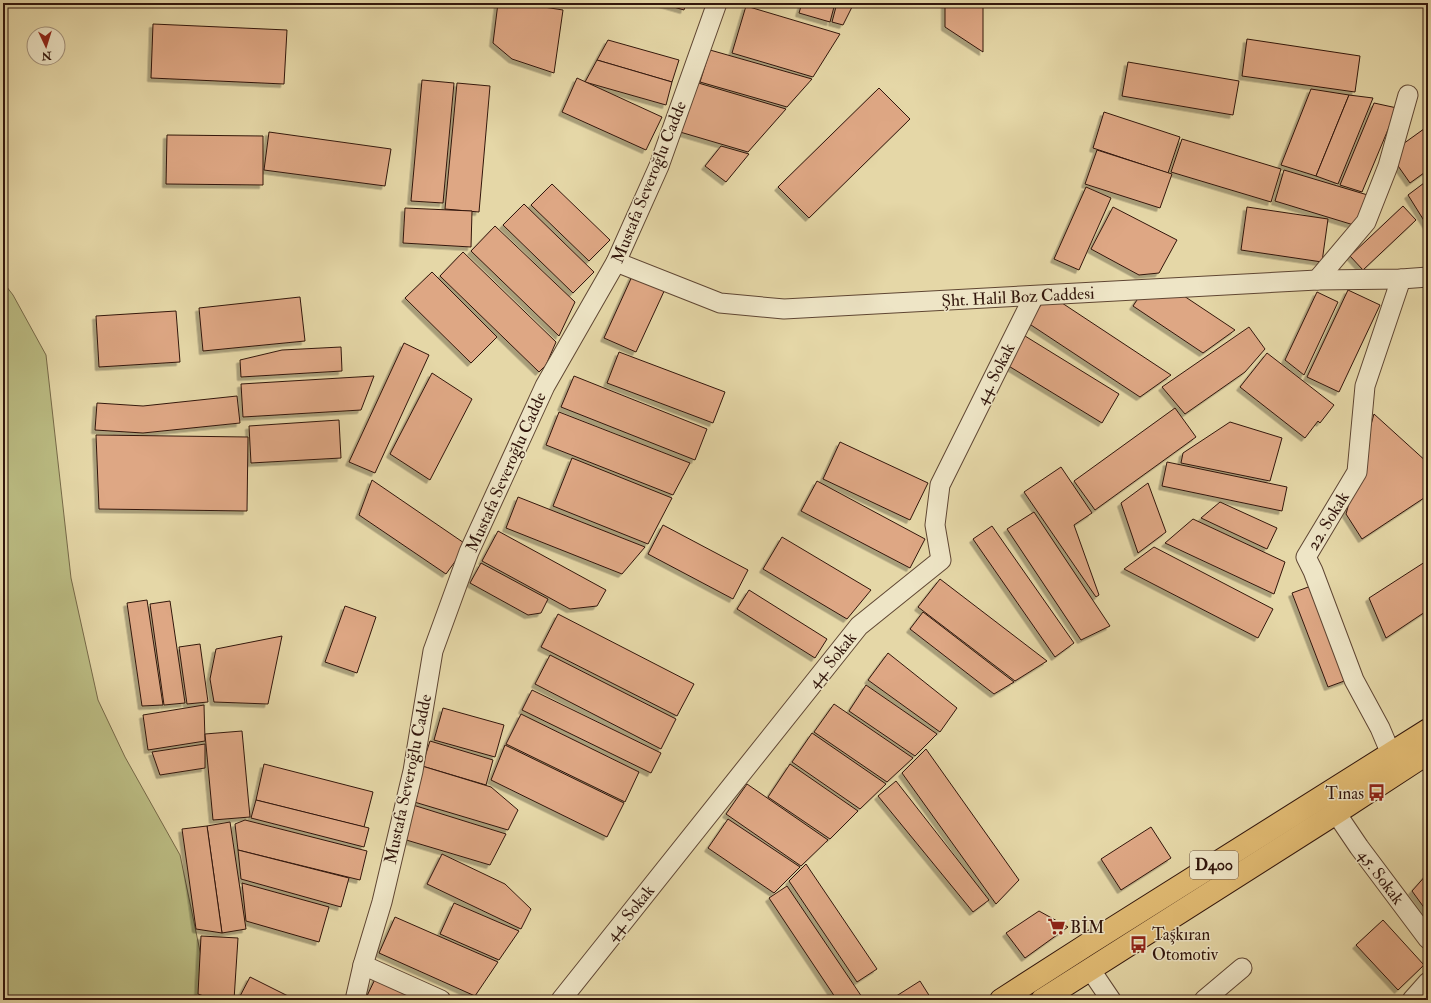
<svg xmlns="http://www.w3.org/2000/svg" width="1431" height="1003" font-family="'IM FELL Double Pica',serif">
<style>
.green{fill:#bbbc83;stroke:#766948}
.building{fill:#dea784;stroke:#32160c;filter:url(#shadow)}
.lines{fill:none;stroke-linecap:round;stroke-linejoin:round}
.minor-casing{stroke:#5f4633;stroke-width:21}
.major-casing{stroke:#32160c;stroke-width:24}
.minor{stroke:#eee5c6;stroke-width:19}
.major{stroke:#e2bc74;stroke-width:22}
.labels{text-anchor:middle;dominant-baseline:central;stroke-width:3;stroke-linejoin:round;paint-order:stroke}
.shield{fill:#eee5c6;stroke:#6a5444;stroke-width:1}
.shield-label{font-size:16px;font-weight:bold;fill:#32160c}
.street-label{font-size:17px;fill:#32160c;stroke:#eee5c6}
.poi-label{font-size:17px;fill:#32160c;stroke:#eee5c6;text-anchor:start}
</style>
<defs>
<filter id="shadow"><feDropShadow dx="-3.5" dy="3.5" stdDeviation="0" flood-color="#0004"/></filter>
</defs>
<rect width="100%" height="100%" fill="#e5d7a7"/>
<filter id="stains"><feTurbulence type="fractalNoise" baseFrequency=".005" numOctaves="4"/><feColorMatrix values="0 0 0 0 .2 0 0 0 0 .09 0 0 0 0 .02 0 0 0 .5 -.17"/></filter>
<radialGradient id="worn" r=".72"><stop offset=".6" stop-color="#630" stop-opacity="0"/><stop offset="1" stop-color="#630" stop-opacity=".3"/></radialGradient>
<polygon class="green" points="3,282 13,295 46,355 71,578 98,700 125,757 180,855 201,956 201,1000 3,1000"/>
<g class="building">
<polygon points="498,3 518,3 563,10 554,73 512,59 493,43"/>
<polygon points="660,3 686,3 684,10"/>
<polygon points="802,3 835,3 830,22 799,13"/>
<polygon points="837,3 854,3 843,25 832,22"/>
<polygon points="945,3 983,3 983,52 945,27"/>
<polygon points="746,6 840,34 813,77 732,53"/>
<polygon points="153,24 287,30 284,84 151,78"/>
<polygon points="1247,39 1360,56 1355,92 1242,76"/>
<polygon points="608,40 679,60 672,82 597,60"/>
<polygon points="710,50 812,79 787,107 700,82"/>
<polygon points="597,60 672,82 666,105 585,82"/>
<polygon points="1128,62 1239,81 1233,115 1122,96"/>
<polygon points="577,78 662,117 646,150 562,112"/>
<polygon points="422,80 454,83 443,203 411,201"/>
<polygon points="695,82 786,109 748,152 680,132"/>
<polygon points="457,83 490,86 479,212 445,209"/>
<polygon points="879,88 910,119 809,218 778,187"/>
<polygon points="1311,89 1349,95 1316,176 1281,165"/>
<polygon points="1349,95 1373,98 1338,184 1316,176"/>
<polygon points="1374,103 1397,108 1362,192 1340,185"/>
<polygon points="1104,112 1180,137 1168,173 1093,148"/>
<polygon points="1428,126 1428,170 1410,183 1396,163 1396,149"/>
<polygon points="269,132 391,149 385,186 264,170"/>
<polygon points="167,135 263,136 263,185 166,184"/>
<polygon points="1182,139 1281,169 1271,202 1171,172"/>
<polygon points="721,146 749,154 726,182 705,166"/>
<polygon points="1097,150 1172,174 1160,208 1085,184"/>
<polygon points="1284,170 1371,196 1357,226 1275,201"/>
<polygon points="1428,180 1428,227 1408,195"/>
<polygon points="552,184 610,240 589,261 531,205"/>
<polygon points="1086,187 1111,198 1079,270 1054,259"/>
<polygon points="524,204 594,272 573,293 503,225"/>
<polygon points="1403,206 1416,220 1363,270 1350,256"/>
<polygon points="1113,207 1177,240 1159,273 1139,275 1091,249"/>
<polygon points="1247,207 1328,219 1322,262 1241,250"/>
<polygon points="405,208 472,211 471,247 403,243"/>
<polygon points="495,226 575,302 559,336 471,251"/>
<polygon points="463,252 556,342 546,365 539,372 440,276"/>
<polygon points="432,272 497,337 471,363 405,298"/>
<polygon points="634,272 666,287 636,352 604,338"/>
<polygon points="1348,290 1380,305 1339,392 1307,377"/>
<polygon points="1317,292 1338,302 1304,375 1285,360"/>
<polygon points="1181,294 1235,330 1203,353 1133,306 1139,297"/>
<polygon points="300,297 305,341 203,351 199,308"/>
<polygon points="1059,301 1171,375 1140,397 1028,323 1043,302"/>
<polygon points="176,311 180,362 99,367 96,316"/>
<polygon points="1249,327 1265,349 1245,372 1185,414 1162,387"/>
<polygon points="1025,336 1119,394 1102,423 1007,365"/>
<polygon points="404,343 429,355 375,473 349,462"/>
<polygon points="341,347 342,371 241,377 240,360 282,350"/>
<polygon points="619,352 725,392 713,423 607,383"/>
<polygon points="1267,353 1334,405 1320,423 1318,421 1305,438 1240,387"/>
<polygon points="432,373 472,399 430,480 390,454"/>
<polygon points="374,376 361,410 243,417 241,384"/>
<polygon points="574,376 707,429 695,460 561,407"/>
<polygon points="237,396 240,423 143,433 95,430 97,403 143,406"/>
<polygon points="1175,408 1196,437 1095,510 1074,481"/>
<polygon points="559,412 690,463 673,495 546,445"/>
<polygon points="1374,414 1428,463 1428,490 1424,498 1362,539 1346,514"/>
<polygon points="339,420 341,458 251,463 249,426"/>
<polygon points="1230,422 1282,438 1270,481 1181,463 1183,453"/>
<polygon points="96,435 248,437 247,511 99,509"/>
<polygon points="840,442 928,483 910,520 823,479"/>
<polygon points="572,458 672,498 648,544 553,506"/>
<polygon points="1167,462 1287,487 1282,511 1162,486"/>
<polygon points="1061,467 1092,513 1074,525 1099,595 1096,597 1024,492"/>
<polygon points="372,480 467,545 446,574 359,515"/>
<polygon points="817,481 925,539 910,568 801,511"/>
<polygon points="1148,483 1166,532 1138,553 1121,503"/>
<polygon points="518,497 645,547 622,574 506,528"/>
<polygon points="1220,502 1277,528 1267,549 1201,518"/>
<polygon points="1034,512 1110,626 1081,640 1007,529"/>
<polygon points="1193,519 1285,562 1274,594 1165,543"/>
<polygon points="663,525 748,570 733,599 648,554"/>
<polygon points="992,526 1074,643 1055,657 973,539"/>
<polygon points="498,531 606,590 597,606 570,609 482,561"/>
<polygon points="782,537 871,590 847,619 763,569"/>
<polygon points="1154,547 1273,609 1258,638 1124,569"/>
<polygon points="1428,560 1428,610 1386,638 1369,598"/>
<polygon points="481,563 548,599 541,613 528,615 470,583"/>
<polygon points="940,579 1047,661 1015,681 918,607"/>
<polygon points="1311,586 1347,680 1328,687 1292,593"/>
<polygon points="749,590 827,639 815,658 737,609"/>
<polygon points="147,600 163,705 142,706 127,603"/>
<polygon points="170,601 185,703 164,705 150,604"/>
<polygon points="345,606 376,617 357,673 325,662"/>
<polygon points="923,612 1014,682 994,694 910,629"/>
<polygon points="558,614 694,684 677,716 541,647"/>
<polygon points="282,636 268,704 214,702 210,679 216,649"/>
<polygon points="200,644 208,702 187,704 179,647"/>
<polygon points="888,653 957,708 940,732 868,680"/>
<polygon points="550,655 676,719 661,749 535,684"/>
<polygon points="866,685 937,734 915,756 849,711"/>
<polygon points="532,690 661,753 651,773 522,710"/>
<polygon points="834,704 913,758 887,782 814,732"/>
<polygon points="204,705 205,741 148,750 143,715"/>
<polygon points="443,708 504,725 495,757 434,740"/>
<polygon points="521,714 639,772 625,802 506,744"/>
<polygon points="242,731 250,817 213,820 205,734"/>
<polygon points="812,733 886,784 860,809 792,762"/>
<polygon points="430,741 493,760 486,785 422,766"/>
<polygon points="205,744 205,768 160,775 152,752"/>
<polygon points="505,745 624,803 607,837 491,780"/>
<polygon points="926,749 1019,880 996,904 902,773"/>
<polygon points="264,764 373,792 364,827 256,800"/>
<polygon points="790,764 858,811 830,839 768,797"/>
<polygon points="422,766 491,787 518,810 508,830 411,801"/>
<polygon points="896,781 989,900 973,912 878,796"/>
<polygon points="747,784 828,840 801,866 726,814"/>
<polygon points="256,800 369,828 364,847 251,818"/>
<polygon points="413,805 506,834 490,865 403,839"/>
<polygon points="728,819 800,867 774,893 708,848"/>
<polygon points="245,820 367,851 360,880 238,850 235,824"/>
<polygon points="230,822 246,929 222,933 207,826"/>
<polygon points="207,826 222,933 196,929 182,829"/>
<polygon points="1151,827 1171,858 1121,890 1101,859"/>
<polygon points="238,850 349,878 341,907 241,879"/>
<polygon points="442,854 505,884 531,909 521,929 427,884"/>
<polygon points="806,864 877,969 857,982 789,881"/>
<polygon points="1428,873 1428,913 1412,891"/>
<polygon points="242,883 329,907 319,942 246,921"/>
<polygon points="787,886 864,1000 837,1000 769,898"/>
<polygon points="454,903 519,931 499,960 440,934"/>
<polygon points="1039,911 1068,927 1025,958 1006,933"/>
<polygon points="395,917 498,962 475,996 379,953"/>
<polygon points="1383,920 1424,965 1398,990 1356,945"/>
<polygon points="201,936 238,938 234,1000 215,1000 198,994"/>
<polygon points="377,975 433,1000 365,1000"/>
<polygon points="250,977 296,1000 238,1000"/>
<polygon points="920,981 932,1000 890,1000"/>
</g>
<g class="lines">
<defs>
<g id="minor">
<polyline points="616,262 720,303 784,309 1317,280 1401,279 1428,277"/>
<polyline points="1317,280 1366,222 1388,166 1408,95"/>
<polyline points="1391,754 1380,728 1354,680 1313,571 1306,557 1357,472 1365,386 1401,279"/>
<polyline points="1336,813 1359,847 1428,939"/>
<polyline points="363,965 441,1000"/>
<polyline points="1090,969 1111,1000"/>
<polyline points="355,1000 363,965 382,902 413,771 433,651 469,552 545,386 616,262 659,166 717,3"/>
<polyline points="561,1000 859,626 941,560 935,525 940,485 1034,296"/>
<polyline points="1204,1000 1242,968"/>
<polyline points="1412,1000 1428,982"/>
</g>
<g id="major">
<polyline points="1001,1000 1088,944 1428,730"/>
<polyline points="1042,1000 1336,813 1428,753"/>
</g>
</defs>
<use href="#minor" class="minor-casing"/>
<use href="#major" class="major-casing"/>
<use href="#minor" class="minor"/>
<use href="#major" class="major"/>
</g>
<defs>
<symbol id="bus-bare" viewBox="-9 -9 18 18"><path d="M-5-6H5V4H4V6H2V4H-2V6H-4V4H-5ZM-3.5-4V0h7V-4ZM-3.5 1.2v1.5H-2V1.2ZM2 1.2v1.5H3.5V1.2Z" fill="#8f2418" stroke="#eee5c6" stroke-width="2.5" paint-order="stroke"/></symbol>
<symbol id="supermarket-bare" viewBox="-9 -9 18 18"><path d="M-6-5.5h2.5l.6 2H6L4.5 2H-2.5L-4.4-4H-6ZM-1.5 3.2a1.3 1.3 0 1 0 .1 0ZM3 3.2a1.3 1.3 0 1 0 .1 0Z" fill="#8f2418" stroke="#eee5c6" stroke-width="2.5" paint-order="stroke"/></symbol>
</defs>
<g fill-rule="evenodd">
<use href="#bus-bare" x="1364" y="780" width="25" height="25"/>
<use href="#supermarket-bare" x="1044" y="914" width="25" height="25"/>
<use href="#bus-bare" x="1126" y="932" width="25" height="25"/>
</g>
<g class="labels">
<rect class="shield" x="1190" y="851" width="48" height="28" rx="3"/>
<g class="shield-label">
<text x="1214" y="865">D400</text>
</g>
<g class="street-label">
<text transform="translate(649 182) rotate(-68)">Mustafa Severoğlu Cadde</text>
<text transform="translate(1018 297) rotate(-3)">Şht. Halil Boz Caddesi</text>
<text transform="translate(995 374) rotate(-63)">44. Sokak</text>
<text transform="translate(506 472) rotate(-66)">Mustafa Severoğlu Cadde</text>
<text transform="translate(1328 521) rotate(-59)">22. Sokak</text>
<text transform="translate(832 660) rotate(-51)">44. Sokak</text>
<text transform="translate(408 779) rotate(-78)">Mustafa Severoğlu Cadde</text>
<text transform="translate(1381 877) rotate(53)">45. Sokak</text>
<text transform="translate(630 913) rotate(-51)">44. Sokak</text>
</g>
<g class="poi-label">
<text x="1364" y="793" text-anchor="end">Tınas</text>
<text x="1070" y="927">BİM</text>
<text x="1152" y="934">Taşkıran<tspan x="1152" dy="20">Otomotiv</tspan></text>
</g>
</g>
<rect width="1431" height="1003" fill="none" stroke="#e5d7a7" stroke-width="16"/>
<rect x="4" y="4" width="1423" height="995" fill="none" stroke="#32160c" stroke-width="2"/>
<rect x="8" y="8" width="1415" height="987" fill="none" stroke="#32160c"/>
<g transform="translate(46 46) rotate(176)"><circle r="19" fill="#eee5c6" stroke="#a3927c"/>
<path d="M0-3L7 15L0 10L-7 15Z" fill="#8f2418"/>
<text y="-6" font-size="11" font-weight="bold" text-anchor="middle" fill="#32160c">N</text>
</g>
<rect width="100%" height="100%" filter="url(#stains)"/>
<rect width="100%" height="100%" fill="url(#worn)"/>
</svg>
